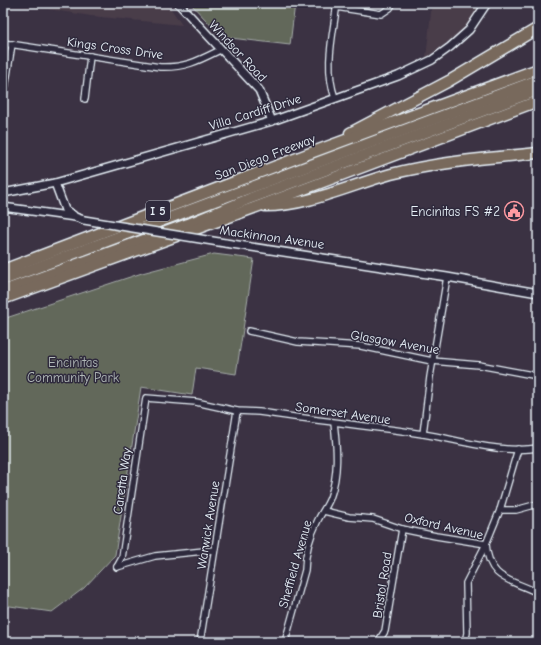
<svg xmlns="http://www.w3.org/2000/svg" width="541" height="645" font-family="'Comic Neue',sans-serif">
<style>
.built{fill:#4a3c4a}
.green{fill:#62675a;stroke:#a5aca9}
.lines{fill:none;stroke-linecap:round;stroke-linejoin:round}
.minor-casing{stroke:#e8f1f8;stroke-width:8}
.tertiary-casing{stroke:#e8f1f8;stroke-width:10}
.motorway-casing{stroke:#e8f1f8;stroke-width:13}
.minor{stroke:#2f2a3d;stroke-width:5.5}
.tertiary{stroke:#2f2a3d;stroke-width:7}
.motorway{stroke:#78695c;stroke-width:10}
.tertiary-bridge-casing{stroke:#e8f1f8;stroke-width:10;stroke-linecap:butt}
.tertiary-bridge{stroke:#2f2a3d;stroke-width:7}
.labels{text-anchor:middle;dominant-baseline:central;stroke-width:3;stroke-linejoin:round;paint-order:stroke}
.shield{fill:#2f2a3d;stroke:#b0b5c0;stroke-width:1}
.shield-label{font-size:12px;font-weight:bold;fill:#e8f1f8}
.street-label{font-size:13px;fill:#e8f1f8;stroke:#2f2a3d}
.poi-label{font-size:13px;fill:#e8f1f8;stroke:#2f2a3d;text-anchor:end}
.park-label{font-size:13px;fill:#b2bab9;stroke:#2f2a3d}
</style>
<rect width="100%" height="100%" fill="#3b3243"/>
<filter id="ink" filterUnits="userSpaceOnUse"><feTurbulence type="fractalNoise" baseFrequency=".025" numOctaves="2"/><feDisplacementMap in="SourceGraphic" scale="8" xChannelSelector="R" yChannelSelector="G"/><feConvolveMatrix kernelMatrix="1 2 1 2 8 2 1 2 1" color-interpolation-filters="sRGB"/></filter>
<g filter="url(#ink)">
<g class="built">
<polygon points="10,3 167,3 182,25 91,16"/>
<polygon points="432,3 483,3 467,28 426,58"/>
</g>
<g class="green">
<polygon points="190,3 295,3 290,45 222,37"/>
<polygon points="214,254 254,259 236,374 196,368 192,395 141,387 115,555 84,588 52,612 3,605 3,319 142,273"/>
</g>
<g class="lines">
<defs>
<g id="minor">
<polyline points="336,7 381,14 390,8 393,3"/>
<path d="M3 43 160 67C185 68 198 61 220 50"/>
<path d="M335 98C324 67 333 35 337 3"/>
<polyline points="85,99 90,56"/>
<polyline points="3,102 12,44"/>
<polyline points="249,331 298,342 361,346 432,361 479,365 538,376"/>
<polyline points="423,434 430,377 447,277"/>
<polyline points="500,510 516,510 538,504"/>
<path d="M324 511 349 517 373 519 402 529 436 536 486 544C489 581 511 579 538 593"/>
<path d="M117 567 122 558 146 398 196 402 237 411 259 412C313 420 368 426 423 434 460 440 501 454 538 448"/>
<polyline points="117,567 155,556 214,550"/>
<polyline points="200,642 237,411"/>
<path d="M285 642 305 570C305 553 311 534 318 520 322 512 327 506 330 498 339 474 337 448 334 423"/>
<polyline points="378,642 385,631 402,529"/>
<polyline points="465,642 467,633 466,583 486,544 500,510 518,449"/>
</g>
<g id="tertiary">
<polyline points="178,3 259,90 272,121"/>
<polyline points="55,183 65,210 73,215"/>
<polyline points="3,193 55,183 272,121 398,76 432,60 450,47 469,30 487,3"/>
<polyline points="3,207 75,217 84,220"/>
<polyline points="225,243 447,277 538,293"/>
</g>
<g id="motorway">
<polyline points="350,133 449,81 538,28"/>
<path d="M265 206C307 206 351 185 391 174 439 162 489 158 538 153"/>
<polyline points="3,270 313,152 538,69"/>
<polyline points="3,280 538,80"/>
<polyline points="3,291 188,224 251,198 538,90"/>
<polyline points="3,299 259,206 538,101"/>
</g>
</defs>
<use href="#minor" class="minor-casing"/>
<use href="#tertiary" class="tertiary-casing"/>
<use href="#motorway" class="motorway-casing"/>
<use href="#minor" class="minor"/>
<use href="#tertiary" class="tertiary"/>
<use href="#motorway" class="motorway"/>
<defs>
<polyline id="tertiary-bridge" points="84,220 225,243"/>
</defs>
<use href="#tertiary-bridge" class="tertiary-bridge-casing"/>
<use href="#tertiary-bridge" class="tertiary-bridge"/>
</g>
</g>
<defs>
<symbol id="civic-ring" viewBox="-11 -11 22 22"><circle r="9.5" fill="#2f2a3d" stroke="#ff9aa2" stroke-width="1.5"/><path d="M-.6-6.5H3V-4.5H.6V-3L4-1V1h2V6H-6V1h2V-1L-.6-3ZM-1.2 2.5V6h2.4V2.5Z" fill="#ff9aa2"/></symbol>
</defs>
<g fill-rule="evenodd">
<use href="#civic-ring" x="503" y="200" width="22" height="22"/>
</g>
<g class="labels">
<rect class="shield" x="146" y="201" width="24" height="20" rx="3"/>
<g class="shield-label">
<text x="158" y="211">I 5</text>
</g>
<g class="street-label">
<text transform="translate(115 48) rotate(8)">Kings Cross Drive</text>
<text transform="translate(238 51) rotate(47)">Windsor Road</text>
<text transform="translate(255 112) rotate(-17)">Villa Cardiff Drive</text>
<text transform="translate(265 157) rotate(-21)">San Diego Freeway</text>
<text transform="translate(272 237) rotate(8)">Mackinnon Avenue</text>
<text transform="translate(395 342) rotate(10)">Glasgow Avenue</text>
<text transform="translate(343 413) rotate(8)">Somerset Avenue</text>
<text transform="translate(122 481) rotate(-82)">Caretta Way</text>
<text transform="translate(208 525) rotate(-81)">Warwick Avenue</text>
<text transform="translate(444 526) rotate(13)">Oxford Avenue</text>
<text transform="translate(295 564) rotate(-74)">Sheffield Avenue</text>
<text transform="translate(382 585) rotate(-81)">Bristol Road</text>
</g>
<g class="poi-label">
<text x="500" y="211">Encinitas FS #2</text>
</g>
<g class="park-label">
<text x="73" y="362">Encinitas<tspan x="73" dy="15">Community Park</tspan></text>
</g>
</g>
<rect width="541" height="645" fill="none" stroke="#2f2a3d" stroke-width="16"/>
<rect x="8" y="8" width="525" height="629" fill="none" stroke="#e8f1f8" stroke-width="1.5" filter="url(#ink)"/>
</svg>
